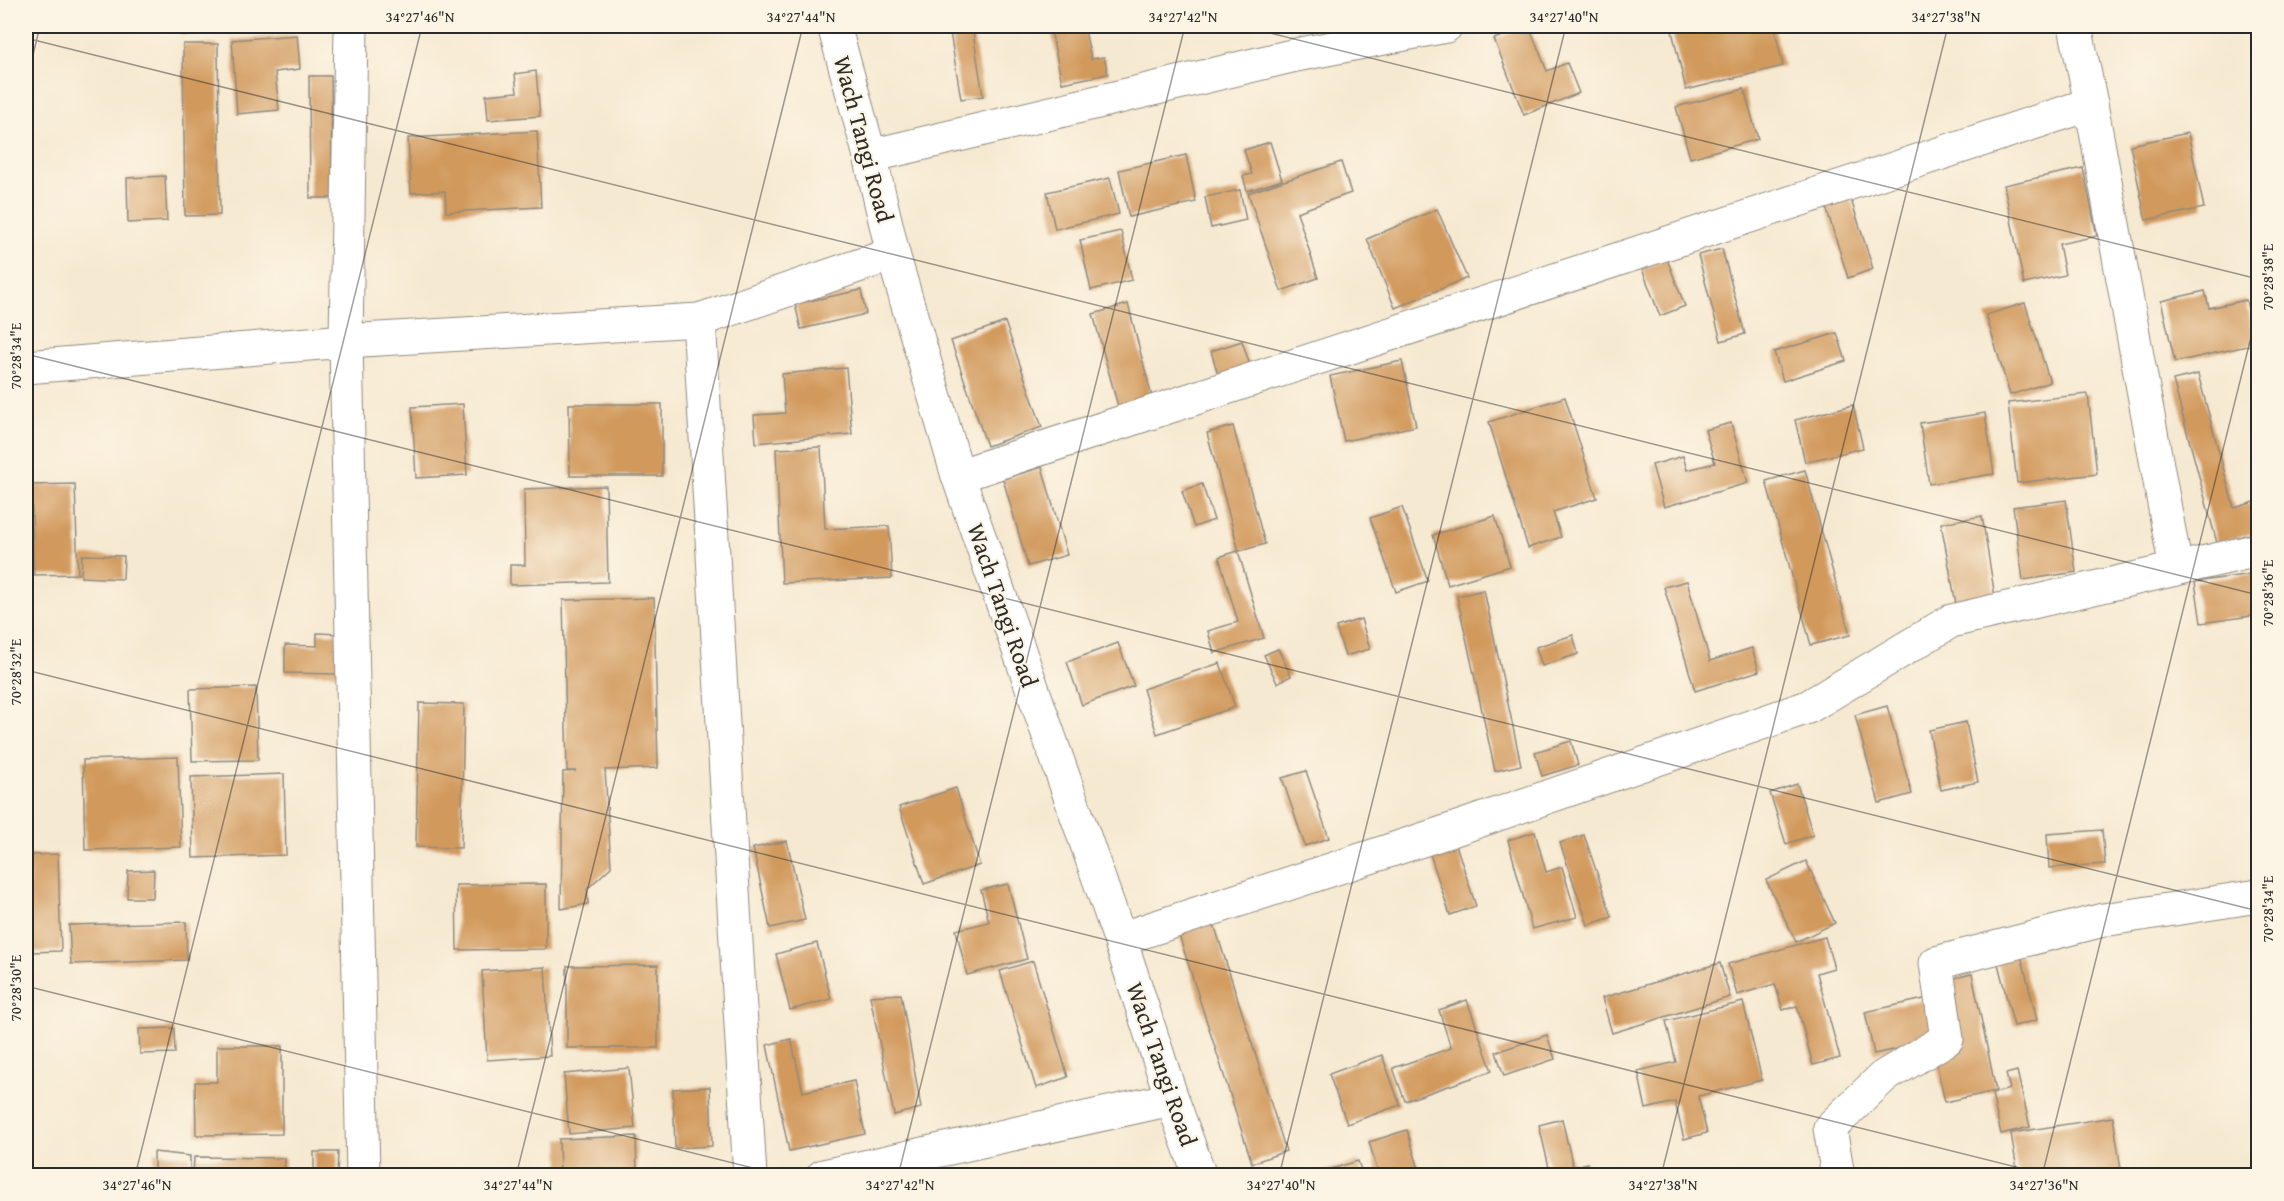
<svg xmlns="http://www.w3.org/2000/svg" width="2284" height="1201" font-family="'Gentium Book Plus',serif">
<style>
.building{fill:#d1995c}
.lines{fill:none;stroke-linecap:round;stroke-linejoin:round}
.minor-casing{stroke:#908a7e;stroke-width:35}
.major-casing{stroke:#908a7e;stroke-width:35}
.minor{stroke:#fff;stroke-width:33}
.major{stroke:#fff;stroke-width:33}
.ticks{fill:none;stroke:#2b2b2b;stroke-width:1.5;stroke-opacity:0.45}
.labels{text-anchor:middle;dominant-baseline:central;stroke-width:4.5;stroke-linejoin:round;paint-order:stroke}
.street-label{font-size:24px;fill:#2b2b2b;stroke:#fcf5e5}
.neatline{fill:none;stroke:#2b2b2b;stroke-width:2}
.ticks-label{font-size:15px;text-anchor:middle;fill:#2b2b2b}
</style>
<rect width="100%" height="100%" fill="#fcf5e5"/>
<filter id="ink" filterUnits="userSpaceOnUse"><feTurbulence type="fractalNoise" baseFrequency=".0167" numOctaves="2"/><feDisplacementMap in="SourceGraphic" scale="12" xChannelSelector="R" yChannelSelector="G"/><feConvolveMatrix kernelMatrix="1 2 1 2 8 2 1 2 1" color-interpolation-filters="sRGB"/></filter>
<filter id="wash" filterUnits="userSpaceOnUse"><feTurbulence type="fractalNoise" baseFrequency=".008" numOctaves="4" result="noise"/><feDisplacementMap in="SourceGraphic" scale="24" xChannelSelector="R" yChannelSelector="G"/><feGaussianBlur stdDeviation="1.35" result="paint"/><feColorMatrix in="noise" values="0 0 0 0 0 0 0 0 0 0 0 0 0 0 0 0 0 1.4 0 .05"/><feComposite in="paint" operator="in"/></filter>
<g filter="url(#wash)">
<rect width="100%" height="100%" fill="#f6e9d1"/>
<g id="blocks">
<g class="building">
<polygon points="180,26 237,26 237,30 181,35"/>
<polygon points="450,26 502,26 503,27 450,32"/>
<polygon points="949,26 972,26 983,96 961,99"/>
<polygon points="1050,26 1084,26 1091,59 1104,57 1108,74 1062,83"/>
<polygon points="1529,26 1547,71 1567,63 1579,93 1524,115 1494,39"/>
<polygon points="1696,26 1774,26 1783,66 1686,90 1672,31"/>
<polygon points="297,35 300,69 275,72 279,110 237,114 232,40"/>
<polygon points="183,44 218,44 220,215 185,216"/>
<polygon points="536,71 540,116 488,120 486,95 517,92 515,74"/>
<polygon points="309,76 331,76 332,198 310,198"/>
<polygon points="1744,89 1758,139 1690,158 1676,107"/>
<polygon points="537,131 541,207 446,212 445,191 411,193 408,138"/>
<polygon points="2188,133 2204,208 2146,220 2130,145"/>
<polygon points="1270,142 1282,180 1247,191 1243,176 1252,174 1244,150"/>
<polygon points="1186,155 1196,202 1129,217 1119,170"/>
<polygon points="1341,162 1351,193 1297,212 1318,278 1281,291 1248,193"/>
<polygon points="2083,168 2097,236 2059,244 2065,275 2024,284 2004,185"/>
<polygon points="165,176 167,221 128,223 127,178"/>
<polygon points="1110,178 1119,214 1055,229 1047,192"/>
<polygon points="1240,190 1246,220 1211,228 1205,197"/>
<polygon points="1849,193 1873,269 1848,278 1824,201"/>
<polygon points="1437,209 1467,278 1395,308 1367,239"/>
<polygon points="1121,231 1132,280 1091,290 1080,240"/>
<polygon points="1722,249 1745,334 1721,341 1698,255"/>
<polygon points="1667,259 1685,306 1660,316 1642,269"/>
<polygon points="861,290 866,314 801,329 795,304"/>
<polygon points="2205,291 2209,308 2246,300 2256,344 2175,362 2161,301"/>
<polygon points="2025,303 2050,382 2010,395 1986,315"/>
<polygon points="1128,304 1153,401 1119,410 1093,314"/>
<polygon points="1005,322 1042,427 987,446 951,341"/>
<polygon points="1837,333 1846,361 1783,381 1774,352"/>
<polygon points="1242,341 1251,368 1219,378 1211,351"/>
<polygon points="1402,361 1416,426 1344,441 1330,376"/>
<polygon points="846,368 852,434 756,443 754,415 785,413 782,374"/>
<polygon points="2198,374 2234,508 2258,501 2258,532 2217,543 2173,380"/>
<polygon points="2088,394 2097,474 2017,483 2008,403"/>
<polygon points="1565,397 1597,498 1553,512 1561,537 1528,548 1489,422"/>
<polygon points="463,404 467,475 416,478 412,407"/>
<polygon points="569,404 662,404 662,476 570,476"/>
<polygon points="1853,405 1863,448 1805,462 1795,420"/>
<polygon points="1985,413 1994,474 1929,484 1920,423"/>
<polygon points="1731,423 1748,483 1664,507 1652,465 1683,456 1687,470 1715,463 1705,430"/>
<polygon points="1233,426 1265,544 1239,551 1207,433"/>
<polygon points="821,447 825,529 889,526 892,578 782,583 776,449"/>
<polygon points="1042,467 1067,555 1028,566 1003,479"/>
<polygon points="1805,470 1850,635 1811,645 1766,481"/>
<polygon points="75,484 78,574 34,575 31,485"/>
<polygon points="1202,484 1214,520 1194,527 1182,491"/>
<polygon points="606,486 608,582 510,585 510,565 525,565 524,489"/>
<polygon points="2066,500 2076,572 2023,580 2013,507"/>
<polygon points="1402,507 1428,581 1396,592 1370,518"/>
<polygon points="1495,516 1510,566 1448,585 1433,535"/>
<polygon points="1982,516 1995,597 1956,604 1941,523"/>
<polygon points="1238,551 1264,638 1214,653 1208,631 1238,622 1219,557"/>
<polygon points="82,555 124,556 123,579 81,577"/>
<polygon points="2258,573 2258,615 2201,623 2195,582"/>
<polygon points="1687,581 1710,661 1752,648 1759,671 1695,691 1664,587"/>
<polygon points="1484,590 1521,765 1495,771 1457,596"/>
<polygon points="654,598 658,768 605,770 611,867 587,889 588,904 561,909 563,772 576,771 567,771 563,600"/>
<polygon points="1361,619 1370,649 1345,656 1336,627"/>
<polygon points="317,633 340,634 338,674 285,673 285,645 317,646"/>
<polygon points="1573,635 1578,654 1542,666 1536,647"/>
<polygon points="1118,643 1134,686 1082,705 1067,662"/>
<polygon points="1278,649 1291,676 1277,683 1264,655"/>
<polygon points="1220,663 1235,707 1157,734 1143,689"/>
<polygon points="256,687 258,760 192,761 190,689"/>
<polygon points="419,703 464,704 461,848 416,847"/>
<polygon points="1887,706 1912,794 1879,803 1855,715"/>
<polygon points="1966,722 1978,782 1941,790 1929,730"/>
<polygon points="1571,741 1578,765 1542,776 1535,752"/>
<polygon points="178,757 181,847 85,850 83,760"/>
<polygon points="1306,771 1329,838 1305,846 1282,778"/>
<polygon points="284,774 286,855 193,858 191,777"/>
<polygon points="1797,784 1813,835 1786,844 1770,793"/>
<polygon points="956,788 980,865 924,884 899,807"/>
<polygon points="2102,830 2105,864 2049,868 2047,834"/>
<polygon points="1535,832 1546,872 1562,867 1577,917 1532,929 1508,840"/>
<polygon points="1584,835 1612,917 1588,925 1560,843"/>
<polygon points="1454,839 1476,906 1450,915 1428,848"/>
<polygon points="787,841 805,920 770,928 753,848"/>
<polygon points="58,854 61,951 31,952 28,855"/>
<polygon points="1806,861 1835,923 1796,942 1766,880"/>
<polygon points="154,870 153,898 127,898 128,871"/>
<polygon points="546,884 546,949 457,950 456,885"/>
<polygon points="1008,884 1027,959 967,975 956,930 989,922 981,890"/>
<polygon points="1213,921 1286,1151 1252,1163 1178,932"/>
<polygon points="186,922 187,960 71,964 69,925"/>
<polygon points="1825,937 1834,968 1817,973 1840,1058 1813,1065 1797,1006 1783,1010 1775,984 1737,995 1728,964"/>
<polygon points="817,943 831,999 790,1010 776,954"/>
<polygon points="2021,955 2037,1020 2014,1026 1997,960"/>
<polygon points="1033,961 1068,1077 1036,1088 1000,971"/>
<polygon points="1720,963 1730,997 1612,1033 1602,998"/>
<polygon points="658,965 658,1048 567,1048 567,966"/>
<polygon points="545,967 550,1056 487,1060 482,971"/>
<polygon points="1972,974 1996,1091 1945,1102 1934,1053 1946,980"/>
<polygon points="901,994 921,1108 894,1115 870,996"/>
<polygon points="1929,998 1938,1040 1874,1054 1865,1012"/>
<polygon points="1467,1000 1492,1071 1405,1101 1393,1068 1451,1048 1439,1010"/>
<polygon points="1743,1002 1762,1080 1698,1096 1707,1133 1684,1139 1675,1102 1646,1109 1638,1071 1676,1062 1666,1021"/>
<polygon points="174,1028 175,1053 140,1054 139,1029"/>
<polygon points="1547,1035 1555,1059 1504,1076 1496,1052"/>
<polygon points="791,1039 803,1092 854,1081 865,1134 789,1151 767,1045"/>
<polygon points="217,1046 282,1046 282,1134 196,1135 195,1082 217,1082"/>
<polygon points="1382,1055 1400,1105 1347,1124 1329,1074"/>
<polygon points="629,1068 635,1128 569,1134 564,1074"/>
<polygon points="2017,1071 2030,1127 2001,1134 1992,1094 2010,1089 2006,1074"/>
<polygon points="710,1087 712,1146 675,1148 673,1089"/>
<polygon points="2113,1117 2122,1176 2018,1176 2011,1133"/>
<polygon points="1562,1119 1573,1167 1587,1163 1590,1176 1551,1176 1539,1125"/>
<polygon points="1407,1130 1421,1176 1379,1176 1369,1142"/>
<polygon points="636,1136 637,1176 560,1176 559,1139"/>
<polygon points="154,1152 190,1156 190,1176 154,1176"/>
<polygon points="314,1152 338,1152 337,1176 314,1176"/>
<polygon points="194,1157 285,1158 284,1176 193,1176"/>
<polygon points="1358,1161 1363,1176 1311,1176 1311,1175"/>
</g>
</g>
</g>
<g filter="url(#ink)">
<use href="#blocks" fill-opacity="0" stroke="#908a7e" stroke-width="1.5"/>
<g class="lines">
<defs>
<g id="minor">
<polyline points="351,26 346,341 363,1176"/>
<polyline points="2075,26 2091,104 2176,569 2258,550"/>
<polyline points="870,156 1296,55 1446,26"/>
<polyline points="699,320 750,1176"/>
<polyline points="26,367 346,341 699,320 893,254"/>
<polyline points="958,476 2091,104"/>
<polyline points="1120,939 1449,831 1808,707 1951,621 2176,569"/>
<polyline points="823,1176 1172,1099"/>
<polyline points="1838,1176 1830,1128 1883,1077 1947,1039 1936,963 2103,920 2258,896"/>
</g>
<polyline id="major" points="834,26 870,156 893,254 958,476 1120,939 1172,1099 1200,1176"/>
</defs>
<use href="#minor" class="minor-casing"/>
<use href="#major" class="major-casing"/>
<use href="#minor" class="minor"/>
<use href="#major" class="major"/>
</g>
</g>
<path class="ticks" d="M1242 26 2258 279M26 38 2258 595M26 84 40 26M26 354 2258 911M26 670 2052 1176M26 986 785 1176M135 1176 422 26M516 1176 803 26M898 1176 1185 26M1279 1176 1566 26M1661 1176 1948 26M2042 1176 2258 309"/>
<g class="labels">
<g class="street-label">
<text transform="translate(864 139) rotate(75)">Wach Tangi Road</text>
<text transform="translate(1003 605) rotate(71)">Wach Tangi Road</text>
<text transform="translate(1162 1064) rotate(71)">Wach Tangi Road</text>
</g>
</g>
<rect width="2284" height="1201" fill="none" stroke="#fcf5e5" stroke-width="66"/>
<rect x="33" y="33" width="2218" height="1135" class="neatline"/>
<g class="ticks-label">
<text x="420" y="22">34°27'46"N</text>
<text x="801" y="22">34°27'44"N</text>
<text x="1183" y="22">34°27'42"N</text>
<text x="1564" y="22">34°27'40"N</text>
<text x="1946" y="22">34°27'38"N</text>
<text transform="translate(2268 277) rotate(-90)" y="5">70°28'38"E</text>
<text transform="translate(16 356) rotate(-90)" y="5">70°28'34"E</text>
<text transform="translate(2268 593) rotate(-90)" y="5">70°28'36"E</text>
<text transform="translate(16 672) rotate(-90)" y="5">70°28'32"E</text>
<text transform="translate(2268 909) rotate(-90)" y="5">70°28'34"E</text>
<text transform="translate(16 988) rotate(-90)" y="5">70°28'30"E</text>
<text x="137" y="1190">34°27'46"N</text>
<text x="518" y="1190">34°27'44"N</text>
<text x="900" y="1190">34°27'42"N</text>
<text x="1281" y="1190">34°27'40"N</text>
<text x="1663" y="1190">34°27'38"N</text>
<text x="2044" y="1190">34°27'36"N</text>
</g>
</svg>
